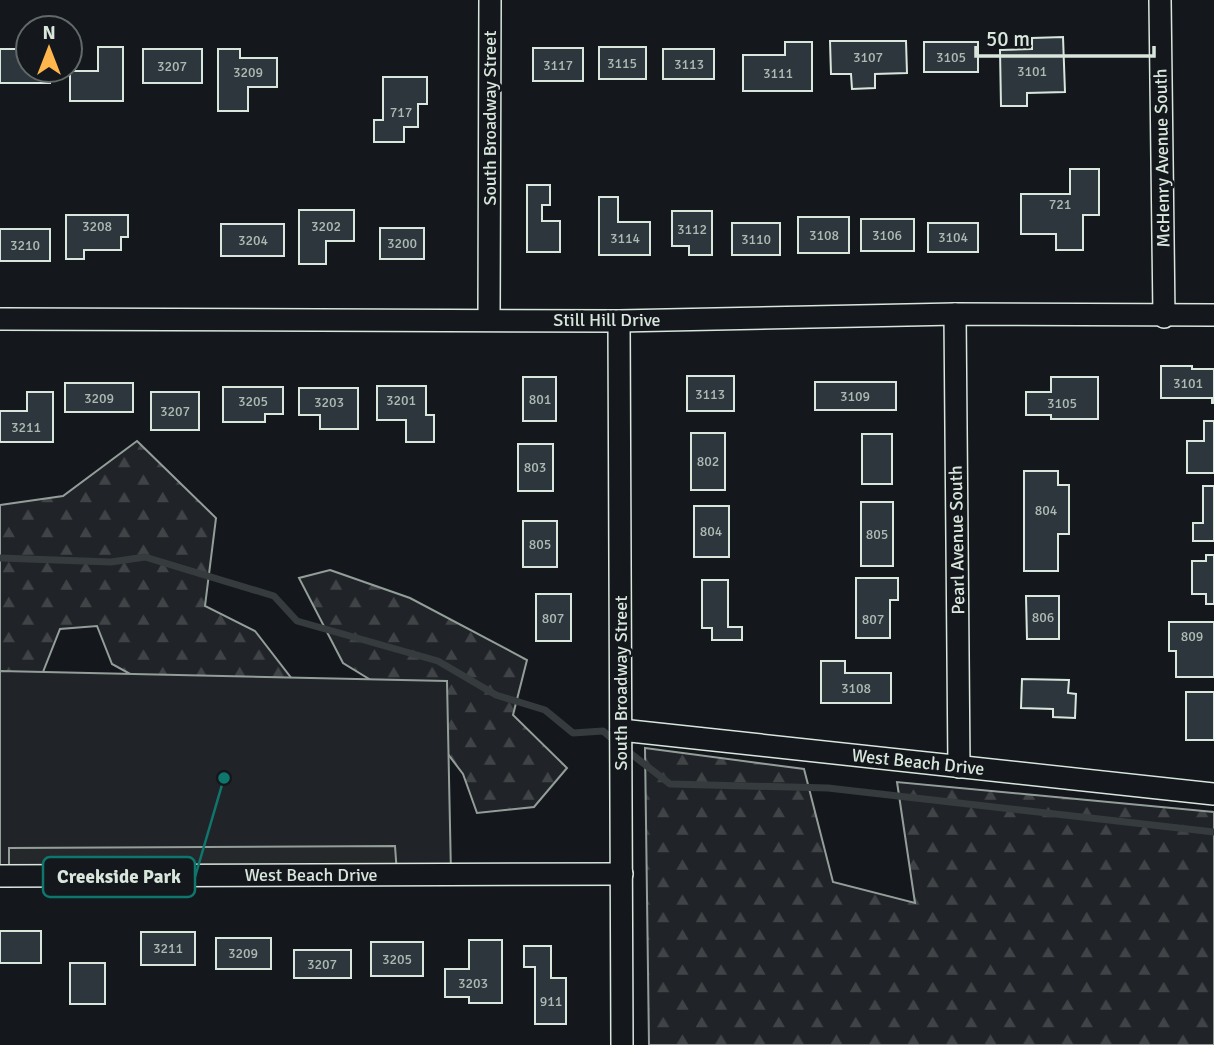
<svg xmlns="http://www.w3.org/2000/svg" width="1214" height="1045" font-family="Signika,sans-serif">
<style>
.forest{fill:url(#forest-firs);stroke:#939e99;stroke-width:2}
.park{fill:#202428;stroke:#939e99;stroke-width:2}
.parking{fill:#24282b;stroke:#939e99;stroke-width:2}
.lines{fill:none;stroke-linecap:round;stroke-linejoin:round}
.stream{stroke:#363b3e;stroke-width:7}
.building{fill:#2c363c;stroke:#d8e6dc;stroke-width:2}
.street-casing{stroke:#d8e6dc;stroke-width:24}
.street{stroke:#14181c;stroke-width:21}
.labels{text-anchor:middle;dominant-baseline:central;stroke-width:5;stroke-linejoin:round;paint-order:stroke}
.number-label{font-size:14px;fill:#adbab4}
.street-label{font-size:18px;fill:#d8e6dc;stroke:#14181c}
.leader{fill:none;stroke:#0f766e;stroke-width:2.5}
.callout-dot{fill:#0f766e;stroke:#14181c;stroke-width:2.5}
.callout{fill:#14181c;stroke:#0f766e;stroke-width:2.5}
.callout-label{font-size:19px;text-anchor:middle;font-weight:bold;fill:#d8e6dc}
</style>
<defs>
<pattern id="forest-firs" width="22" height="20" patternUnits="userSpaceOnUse" patternTransform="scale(1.75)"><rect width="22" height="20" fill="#202428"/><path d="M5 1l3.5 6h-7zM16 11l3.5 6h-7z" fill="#404447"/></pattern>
</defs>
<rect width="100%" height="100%" fill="#14181c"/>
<g class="forest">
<polygon points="137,441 216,518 205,606 255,631 302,692 179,701 112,664 97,626 60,629 39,682 0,682 0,505 63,496"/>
<polygon points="330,570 410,598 527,660 513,715 567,768 534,807 477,813 463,774 410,704 343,663 299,578"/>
<polygon points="645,748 804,769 833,882 915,903 897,782 1214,812 1214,1045 649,1045"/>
</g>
<polygon class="park" points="0,671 447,681 451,874 0,876"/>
<polygon class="parking" points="395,846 397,874 9,876 9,848"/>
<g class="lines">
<g class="stream">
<polyline points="0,558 111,562 145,557 274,596 297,621 438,661 496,695 545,710 573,733 603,731 615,741"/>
<polyline points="625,749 670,784 828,788 1214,832"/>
</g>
</g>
<g class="building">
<polygon points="1063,37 1065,92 1027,93 1027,106 1001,106 1000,50 1032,49 1032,38"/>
<polygon points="830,41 906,41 907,73 875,74 875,88 852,89 851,74 831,74"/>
<polygon points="785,42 812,42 812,91 743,91 743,55 785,55"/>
<rect x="924" y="42" width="54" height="30"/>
<polygon points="98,47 123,47 123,101 70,101 70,71 98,71"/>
<rect x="599" y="47" width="47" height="32"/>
<rect x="533" y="48" width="50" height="33"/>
<polygon points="0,49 28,49 28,70 50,70 50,83 0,83"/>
<rect x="143" y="49" width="59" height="34"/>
<polygon points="218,49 240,49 240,58 277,58 277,87 248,87 248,111 218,111"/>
<rect x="663" y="49" width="51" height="30"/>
<polygon points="383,77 427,77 427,104 418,104 418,127 404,127 404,142 374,142 374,120 383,120"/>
<polygon points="1070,169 1099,169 1099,215 1083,215 1083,250 1056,250 1056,234 1021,234 1021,194 1070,194"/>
<polygon points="527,185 550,185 550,205 542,205 542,221 560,221 560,252 527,252"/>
<polygon points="599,197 618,197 618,222 650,222 650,255 599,255"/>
<polygon points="299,210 354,210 354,241 326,241 326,264 299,264"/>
<polygon points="672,211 712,211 712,255 689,255 689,246 672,246"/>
<polygon points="66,215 128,215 128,237 121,237 121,250 84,250 84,259 66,259"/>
<rect x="798" y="217" width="51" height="36"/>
<rect x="861" y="219" width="53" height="32"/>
<rect x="732" y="223" width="48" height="32"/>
<rect x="928" y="223" width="50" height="29"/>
<rect x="221" y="224" width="63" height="32"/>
<rect x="380" y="228" width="44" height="31"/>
<rect x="0" y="229" width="50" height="32"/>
<polygon points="1161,366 1192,366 1192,369 1214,369 1214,403 1212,403 1212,398 1161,398"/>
<rect x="687" y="376" width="47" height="35"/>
<rect x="523" y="377" width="33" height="44"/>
<polygon points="1051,377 1098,377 1098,419 1051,419 1051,415 1026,415 1026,392 1051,392"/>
<rect x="815" y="382" width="81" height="28"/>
<rect x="65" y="383" width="68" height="29"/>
<polygon points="377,386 426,386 426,415 434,415 434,442 406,442 406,420 377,420"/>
<polygon points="223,387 283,387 283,414 265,414 265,422 223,422"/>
<polygon points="299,388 358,388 358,429 320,429 320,415 299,415"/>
<polygon points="27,392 53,392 53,442 0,442 0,411 27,411"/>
<rect x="151" y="392" width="48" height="38"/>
<polygon points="1204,421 1214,421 1214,473 1187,473 1187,441 1204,441"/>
<rect x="691" y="433" width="34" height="57"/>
<rect x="862" y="434" width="30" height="50"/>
<rect x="518" y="444" width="35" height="47"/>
<polygon points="1024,471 1058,471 1058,485 1069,485 1069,534 1058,534 1058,571 1024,571"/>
<polygon points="1203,486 1214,486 1214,541 1193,541 1193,523 1203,523"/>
<rect x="861" y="502" width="32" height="64"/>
<rect x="694" y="506" width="35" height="51"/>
<rect x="523" y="521" width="34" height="46"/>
<polygon points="1206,555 1214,555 1214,604 1206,604 1206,594 1192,594 1192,561 1206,561"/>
<polygon points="856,578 898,578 898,600 890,600 890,638 856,638"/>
<polygon points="702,580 728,580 728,627 742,627 742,640 712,640 712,628 702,628"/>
<rect x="536" y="594" width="35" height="47"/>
<polygon points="1026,596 1059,596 1059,639 1027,639"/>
<polygon points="1169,622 1214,622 1214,677 1176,677 1176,651 1169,651"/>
<polygon points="821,661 845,661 845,673 891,673 891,703 821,703"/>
<polygon points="1022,679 1069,680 1068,693 1076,694 1075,718 1053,717 1053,709 1021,708"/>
<rect x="1186" y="692" width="28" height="48"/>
<rect x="0" y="931" width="41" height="32"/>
<rect x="141" y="932" width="54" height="33"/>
<rect x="216" y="938" width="55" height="31"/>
<polygon points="469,940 502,940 502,1003 469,1003 469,997 445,997 445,969 469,969"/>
<rect x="371" y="942" width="52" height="34"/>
<polygon points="524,946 551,946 551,978 566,978 566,1024 535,1024 535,967 524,967"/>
<rect x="294" y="950" width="57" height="28"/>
<rect x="70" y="963" width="35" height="41"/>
</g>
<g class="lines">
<defs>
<g id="street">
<polyline points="1160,0 1164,317"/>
<polyline points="955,314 959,767"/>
<polyline points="0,319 619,321 955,314 1214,315"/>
<polyline points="489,319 490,0"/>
<polyline points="619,321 622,1045"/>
<polyline points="621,730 1214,794"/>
<polyline points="0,876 622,874"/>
</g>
</defs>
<use href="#street" class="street-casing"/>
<use href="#street" class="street"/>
</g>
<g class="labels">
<g class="number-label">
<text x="868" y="57">3107</text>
<text x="951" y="57">3105</text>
<text x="622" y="63">3115</text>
<text x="689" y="64">3113</text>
<text x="558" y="65">3117</text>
<text x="172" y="66">3207</text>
<text x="1032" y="71">3101</text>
<text x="248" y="72">3209</text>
<text x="778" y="73">3111</text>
<text x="401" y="112">717</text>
<text x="1060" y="204">721</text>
<text x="97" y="226">3208</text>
<text x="326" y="226">3202</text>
<text x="692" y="229">3112</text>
<text x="824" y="235">3108</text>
<text x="887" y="235">3106</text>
<text x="953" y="237">3104</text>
<text x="625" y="238">3114</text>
<text x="756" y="239">3110</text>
<text x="253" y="240">3204</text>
<text x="402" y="243">3200</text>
<text x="25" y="245">3210</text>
<text x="1188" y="383">3101</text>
<text x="710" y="394">3113</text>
<text x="855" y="396">3109</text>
<text x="99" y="398">3209</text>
<text x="540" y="399">801</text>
<text x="401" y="400">3201</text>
<text x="253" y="401">3205</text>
<text x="329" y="402">3203</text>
<text x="1062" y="403">3105</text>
<text x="175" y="411">3207</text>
<text x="26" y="427">3211</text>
<text x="708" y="461">802</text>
<text x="535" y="467">803</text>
<text x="1046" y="510">804</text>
<text x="711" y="531">804</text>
<text x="877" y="534">805</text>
<text x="540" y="544">805</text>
<text x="1043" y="617">806</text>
<text x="553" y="618">807</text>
<text x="873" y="619">807</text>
<text x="1192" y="636">809</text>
<text x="856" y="688">3108</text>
<text x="168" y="948">3211</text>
<text x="243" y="953">3209</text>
<text x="397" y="959">3205</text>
<text x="322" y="964">3207</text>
<text x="473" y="983">3203</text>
<text x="551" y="1001">911</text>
</g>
<g class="street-label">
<text transform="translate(490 118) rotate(-90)">South Broadway Street</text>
<text transform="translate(1162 158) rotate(-91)">McHenry Avenue South</text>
<text x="607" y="320">Still Hill Drive</text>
<text transform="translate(957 540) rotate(-91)">Pearl Avenue South</text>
<text transform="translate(621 683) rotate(-90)">South Broadway Street</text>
<text transform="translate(918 762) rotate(6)">West Beach Drive</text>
<text x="311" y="875">West Beach Drive</text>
</g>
</g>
<path class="leader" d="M224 778L195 877"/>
<circle class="callout-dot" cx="224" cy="778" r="7"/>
<rect class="callout" x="43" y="857" width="152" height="40" rx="7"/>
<g class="callout-label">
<text x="119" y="883">Creekside Park</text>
</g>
<g transform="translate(49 49)"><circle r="33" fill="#14181c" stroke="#626a69" stroke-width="2"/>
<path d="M0-5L12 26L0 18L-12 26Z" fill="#ffb74d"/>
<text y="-10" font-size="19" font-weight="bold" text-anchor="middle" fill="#d8e6dc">N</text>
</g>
<path d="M976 46v10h178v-10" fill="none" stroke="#d8e6dc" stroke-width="3.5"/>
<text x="986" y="46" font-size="21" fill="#d8e6dc" stroke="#14181c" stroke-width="5" paint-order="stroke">50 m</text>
</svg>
